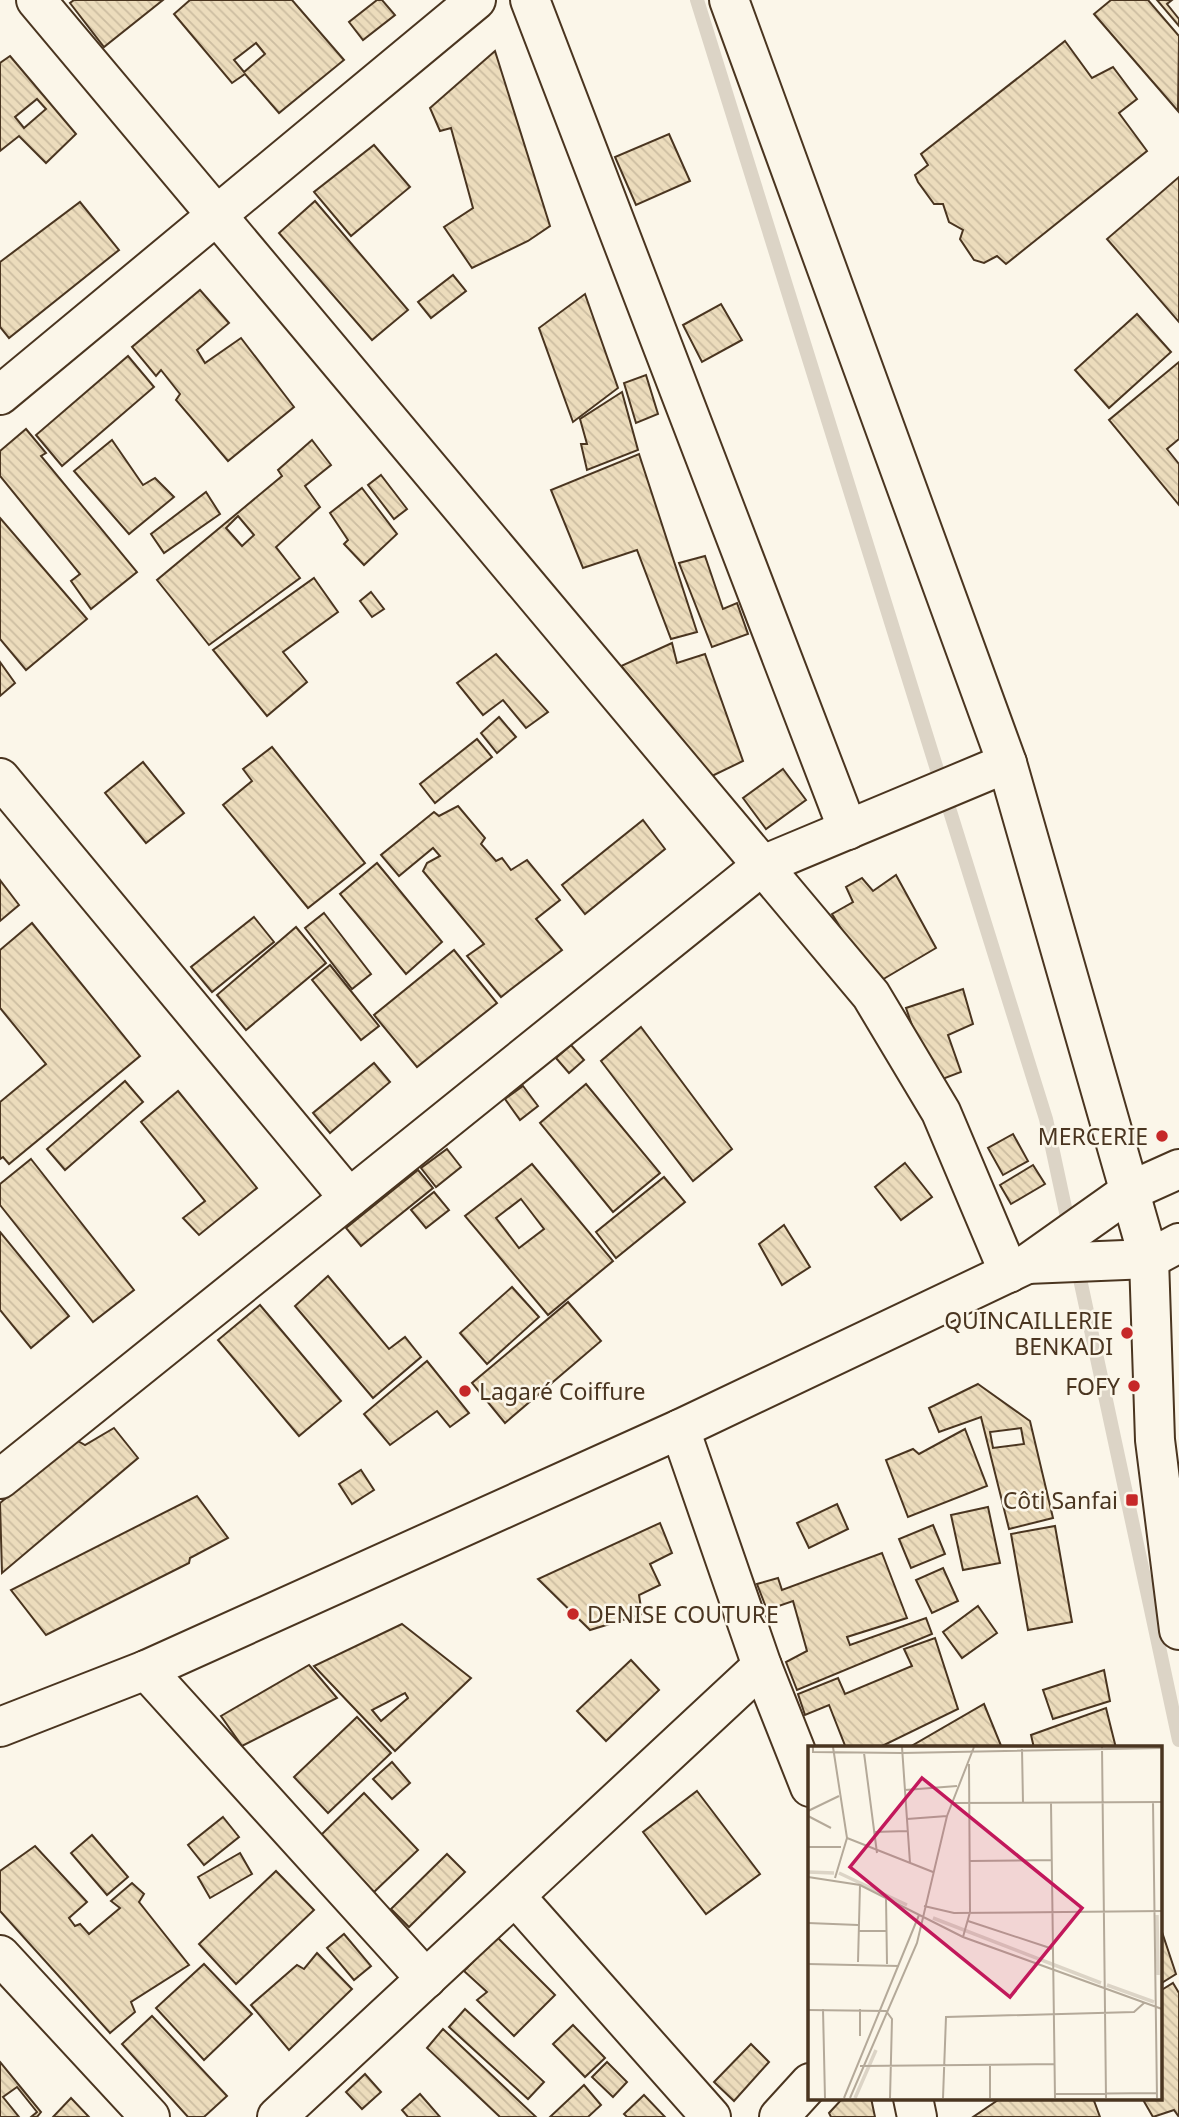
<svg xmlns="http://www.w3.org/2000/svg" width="1179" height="2117" font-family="'Noto Sans',sans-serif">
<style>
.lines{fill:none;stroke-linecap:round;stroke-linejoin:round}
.stream{stroke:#dcd4c6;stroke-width:14}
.building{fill:url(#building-back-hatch);stroke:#4a3520;stroke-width:2;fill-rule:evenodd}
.street-casing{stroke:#4a3520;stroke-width:42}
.secondary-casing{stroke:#4a3520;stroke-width:42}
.street{stroke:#fbf6e9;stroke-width:38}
.secondary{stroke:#fbf6e9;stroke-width:38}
.poi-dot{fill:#c62828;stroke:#fbf6e9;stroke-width:2.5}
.labels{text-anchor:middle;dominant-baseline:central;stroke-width:5;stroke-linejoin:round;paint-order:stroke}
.poi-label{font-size:23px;fill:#4a3520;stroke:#fbf6e9;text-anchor:end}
.inset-river{fill:none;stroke:#dcd4c6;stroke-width:3.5}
.inset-road{fill:none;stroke:#b4a999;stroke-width:2}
.view{fill:#c2185b;fill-opacity:0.15;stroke:#c2185b;stroke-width:3.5}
.inset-edge{fill:none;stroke:#4a3520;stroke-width:3.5}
</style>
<defs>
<pattern id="building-back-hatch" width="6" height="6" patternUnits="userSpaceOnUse" patternTransform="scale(1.75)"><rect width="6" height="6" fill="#ecdcbc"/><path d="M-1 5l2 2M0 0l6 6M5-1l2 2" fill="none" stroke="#ccbda1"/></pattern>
</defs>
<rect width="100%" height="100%" fill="#fbf6e9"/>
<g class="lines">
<g class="stream">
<polyline points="697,0 1046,1119 1070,1231"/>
<polyline points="1077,1265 1179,1740"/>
</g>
</g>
<g class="building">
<polygon points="74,0 163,0 104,47 70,3"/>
<path d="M190 0H292L344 60 279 113 245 74 232 83 174 14ZM256 43 265 54 244 72 234 60Z"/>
<polygon points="377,0 382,0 395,15 363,40 349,22"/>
<polygon points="1111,0 1148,0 1179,36 1178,111 1094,14"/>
<polygon points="1157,0 1172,0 1167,4 1179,19 1179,26"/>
<polygon points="1065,41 1092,78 1113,67 1137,99 1119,113 1147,151 1006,264 997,256 984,263 974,260 960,239 963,230 949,222 943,204 934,204 918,182 915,175 928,165 921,154"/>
<polygon points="495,51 550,226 528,241 472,268 444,227 473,208 451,128 440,131 430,108"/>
<path d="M10 56 76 134 46 163 19 136 0 151V63ZM37 99 46 109 24 128 15 117Z"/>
<polygon points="669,134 690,181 636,205 615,157"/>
<polygon points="374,145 410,187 351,236 314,192"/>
<polygon points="1179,177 1179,322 1107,239"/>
<polygon points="315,201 408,310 372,340 279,233"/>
<polygon points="80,202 119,250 9,338 0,327 0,262"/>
<polygon points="453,275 466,291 431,318 418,302"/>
<polygon points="200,290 229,323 197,350 205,363 241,338 294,407 228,461 176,400 180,394 161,370 156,376 132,347"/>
<polygon points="585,294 618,388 573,422 539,328"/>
<polygon points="721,304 742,340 702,362 683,325"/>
<polygon points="1137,314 1171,352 1109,408 1075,370"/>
<polygon points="128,356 154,387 62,466 36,435"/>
<polygon points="1179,362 1179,439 1167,449 1179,464 1179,505 1109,420"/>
<polygon points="646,375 658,414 636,423 624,383"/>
<polygon points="622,392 638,450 587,470 581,444 587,444 580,419"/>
<polygon points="26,429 46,453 41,456 137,572 91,609 71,581 80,574 0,476 0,451"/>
<polygon points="112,440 143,485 155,478 174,497 129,534 74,471"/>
<path d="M312 440 331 465 305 486 320 507 276 547 300 578 209 645 157 580 282 476 278 470ZM238 516 254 535 242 546 226 528Z"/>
<polygon points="639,454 697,632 671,639 637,550 583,568 551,490"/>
<polygon points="381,475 407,509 394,519 368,485"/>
<polygon points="362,488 397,534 364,565 344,544 348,540 330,513"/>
<polygon points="206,492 220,514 164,553 151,534"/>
<polygon points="0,518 87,619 26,670 0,639"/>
<polygon points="705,556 723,609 737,603 748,634 712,647 679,563"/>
<polygon points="314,578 338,612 283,652 307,682 267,716 213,650"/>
<polygon points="371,592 384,609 372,617 360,601"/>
<polygon points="672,643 677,663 705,654 743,761 712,776 621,666"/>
<polygon points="496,654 548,712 526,728 503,700 483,715 457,683"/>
<polygon points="0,662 15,683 0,696"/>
<polygon points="499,717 516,737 497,753 481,733"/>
<polygon points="477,739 492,757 435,803 420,784"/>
<polygon points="272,747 365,863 308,908 223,805 252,781 243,769"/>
<polygon points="143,762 184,813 146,843 105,793"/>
<polygon points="783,769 806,800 766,829 743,798"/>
<polygon points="458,806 485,838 481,844 496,861 502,858 511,870 527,860 560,900 536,919 562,950 501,997 467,956 484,944 423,871 427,863 440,856 433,848 399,876 381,855 434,812 439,816"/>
<polygon points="643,820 665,849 585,914 562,885"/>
<polygon points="377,863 442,942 406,974 340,894"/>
<polygon points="896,875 936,948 875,984 832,914 853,902 846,887 862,878 873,891"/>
<polygon points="0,880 19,905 0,921"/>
<polygon points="324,913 371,974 352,989 305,928"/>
<polygon points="254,917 274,942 212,992 191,967"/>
<polygon points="32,923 140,1056 9,1164 3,1157 0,1159 0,1102 46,1064 0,1008 0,950"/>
<polygon points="296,927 326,963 246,1030 217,995"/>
<polygon points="454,950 497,1003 417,1067 374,1015"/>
<polygon points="330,965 379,1026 361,1040 312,980"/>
<polygon points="963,989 973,1024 948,1035 961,1072 932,1083 906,1008"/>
<polygon points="641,1027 732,1149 693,1181 601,1061"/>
<polygon points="571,1045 584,1060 569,1073 556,1058"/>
<polygon points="374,1063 390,1082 330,1133 313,1113"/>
<polygon points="125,1081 143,1102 65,1170 47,1149"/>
<polygon points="586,1084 660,1173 613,1212 540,1123"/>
<polygon points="523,1086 538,1106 520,1120 505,1099"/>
<polygon points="178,1091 257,1188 199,1235 183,1218 205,1201 141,1122"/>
<polygon points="1013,1134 1028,1161 1003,1175 988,1148"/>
<polygon points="447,1149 461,1167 436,1187 421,1168"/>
<polygon points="31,1159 134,1290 93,1322 0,1205 0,1184"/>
<polygon points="905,1163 932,1197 901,1220 875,1187"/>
<path d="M532 1164 613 1261 548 1315 465 1216ZM521 1199 544 1229 519 1248 496 1218Z"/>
<polygon points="1033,1165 1045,1184 1011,1204 1000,1185"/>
<polygon points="418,1170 433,1188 361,1246 346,1228"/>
<polygon points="664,1177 685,1202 616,1258 596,1232"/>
<polygon points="434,1192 449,1210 426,1228 411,1210"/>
<polygon points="784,1225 810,1267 782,1285 759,1244"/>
<polygon points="0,1232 69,1316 31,1348 0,1310"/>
<polygon points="328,1276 389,1349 405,1337 421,1357 373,1398 295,1306"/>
<polygon points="512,1287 539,1317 487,1364 460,1333"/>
<polygon points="568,1302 601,1341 505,1423 472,1383"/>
<polygon points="260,1305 341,1401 299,1436 218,1340"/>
<polygon points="427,1361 469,1413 450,1427 437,1411 390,1445 364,1414"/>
<path d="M978 1384 1030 1421 1053 1518 1009 1529 981 1417 939 1432 929 1408ZM1021 1428 1024 1444 993 1448 990 1432Z"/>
<polygon points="114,1428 138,1458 2,1573 0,1503 76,1440 85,1445"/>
<polygon points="965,1429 987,1486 908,1517 886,1460 913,1449 919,1454"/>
<polygon points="361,1470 374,1490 352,1504 339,1484"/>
<polygon points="197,1496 228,1538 190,1558 189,1563 46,1635 11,1590"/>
<polygon points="837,1504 848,1529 809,1548 797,1523"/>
<polygon points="988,1507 1000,1563 963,1570 951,1515"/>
<polygon points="660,1523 672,1553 650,1564 660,1585 639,1595 642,1614 590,1630 538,1579"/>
<polygon points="933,1525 945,1554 911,1568 899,1539"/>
<polygon points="1055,1526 1072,1622 1028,1630 1011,1534"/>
<polygon points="882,1553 907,1618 847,1637 850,1645 926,1618 932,1634 797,1690 786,1662 807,1651 793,1601 767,1610 757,1584 778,1578 782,1590"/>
<polygon points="943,1568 958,1601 932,1613 916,1580"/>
<polygon points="978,1606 997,1633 962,1658 943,1632"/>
<path d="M402 1624 471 1678 395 1751 314 1666ZM405 1693 408 1698 381 1721 372 1710Z"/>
<polygon points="935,1638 958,1709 878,1748 846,1748 829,1705 805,1715 798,1694 838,1678 845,1694 912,1666 904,1649"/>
<polygon points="631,1660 659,1690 606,1741 577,1711"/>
<polygon points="309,1665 337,1698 242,1746 221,1716"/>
<polygon points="1104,1670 1110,1701 1053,1719 1043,1690"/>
<polygon points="984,1704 1002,1748 908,1748"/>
<polygon points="1106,1708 1116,1748 1034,1748 1031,1735"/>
<polygon points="357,1717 391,1753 328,1813 294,1777"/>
<polygon points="392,1762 410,1783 392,1799 373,1779"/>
<polygon points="697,1791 760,1874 706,1914 643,1832"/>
<polygon points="364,1793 418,1850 374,1892 320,1836"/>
<polygon points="223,1817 239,1837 204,1865 188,1845"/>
<polygon points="92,1835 128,1877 107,1895 71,1853"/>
<polygon points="35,1846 87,1902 69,1918 75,1926 80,1924 89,1934 120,1908 111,1901 132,1883 144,1894 139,1902 189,1965 131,2002 135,2012 110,2033 0,1911 0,1871"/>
<polygon points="240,1853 252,1874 210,1898 198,1877"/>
<polygon points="447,1854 465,1872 409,1927 391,1909"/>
<polygon points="276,1871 314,1910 236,1984 199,1944"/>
<polygon points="1160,1926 1176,1974 1160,1984"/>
<polygon points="344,1934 371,1966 354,1980 327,1948"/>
<polygon points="497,1937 555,1995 514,2036 477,2000 487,1992 464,1971"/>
<polygon points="317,1953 352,1989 289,2050 251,2005 297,1965 304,1969"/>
<polygon points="204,1964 252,2014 204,2060 156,2008"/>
<polygon points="1173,1983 1179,1993 1179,2117 1174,2110 1153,2117 1142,2098 1160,2098 1160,1991"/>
<polygon points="465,2009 544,2082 528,2099 449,2027"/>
<polygon points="152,2016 227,2096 204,2117 188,2117 122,2044"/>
<polygon points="573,2025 605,2058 585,2077 553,2044"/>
<polygon points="443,2029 536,2117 500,2117 427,2048"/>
<polygon points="751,2044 769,2062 734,2101 714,2082"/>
<polygon points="0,2062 41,2112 37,2117 31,2117 37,2112 17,2087 3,2097 19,2117 0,2117"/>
<polygon points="607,2062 627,2082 613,2097 592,2077"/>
<polygon points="365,2074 381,2092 362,2109 346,2092"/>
<polygon points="584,2085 601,2105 588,2117 550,2117"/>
<polygon points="420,2094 440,2117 408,2117 402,2110"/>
<polygon points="644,2095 665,2117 627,2117 624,2114"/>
<polygon points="71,2098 89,2117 53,2117"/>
<polygon points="843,2098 871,2098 875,2117 831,2117 829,2113"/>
<polygon points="1001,2098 1093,2098 1100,2117 973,2117"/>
</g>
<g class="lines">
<defs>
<g id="street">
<polyline points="36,0 871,995 941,1112 1009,1273"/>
<polyline points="530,0 848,830"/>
<polyline points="0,395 476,0"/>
<polyline points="0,778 349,1198"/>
<polyline points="680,1429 762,1666 810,1787"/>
<polyline points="0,1479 763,865 1007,763"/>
<polyline points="146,1670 426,1979"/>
<polyline points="515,1896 711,2117"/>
<polyline points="0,1955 150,2117"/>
<polyline points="913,2098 917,2117"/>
<polyline points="277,2117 762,1666"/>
<polyline points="779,2117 810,2083"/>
</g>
<g id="secondary">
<polyline points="729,0 1007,763 1149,1259 1155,1440 1179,1630"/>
<polyline points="1027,1264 1149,1259 1179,1243"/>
<polyline points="0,1727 146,1670 680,1429 1027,1264 1130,1191 1179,1169"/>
</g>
</defs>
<use href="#street" class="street-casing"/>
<use href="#secondary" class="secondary-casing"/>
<use href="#street" class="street"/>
<use href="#secondary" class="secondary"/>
</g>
<g class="poi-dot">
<circle cx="1162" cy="1136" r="7"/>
<circle cx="1127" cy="1333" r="7"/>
<circle cx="1134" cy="1386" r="7"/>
<circle cx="465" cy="1391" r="7"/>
<rect x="1125" y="1493" width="14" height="14" rx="3.5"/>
<circle cx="573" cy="1614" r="7"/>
</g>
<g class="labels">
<g class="poi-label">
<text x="1148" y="1136">MERCERIE</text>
<text x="1113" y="1320">QUINCAILLERIE<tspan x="1113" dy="26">BENKADI</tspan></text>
<text x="1120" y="1386">FOFY</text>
<text x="479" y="1391" text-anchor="start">Lagaré Coiffure</text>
<text x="1118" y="1500">Côti Sanfai</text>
<text x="587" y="1614" text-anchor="start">DENISE COUTURE</text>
</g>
</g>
<g transform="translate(808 1746)">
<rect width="354" height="354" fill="#fbf6e9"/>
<path class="inset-river" d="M0 126 26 127M31 127 99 159M349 169 350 229M125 172 293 237M299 239 346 256M47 352 68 304"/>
<path class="inset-road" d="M5 1V6L94 7 354 2M25 1 39 92 125 126M94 1 102 117M294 1 298 352M214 3 215 57M56 7 69 107M97 44 149 40M345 56 349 352M143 57 354 56M243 57 247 352M0 65 31 50M0 70 23 82M99 73 139 70M66 86 99 85M0 101H33M162 115 244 114M0 131 52 139 155 191 354 263M27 132 39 92M78 151 79 218M116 160 146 167 354 165M160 175 245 203M0 177 50 179M51 185H78M155 191 162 166 161 18M50 216 52 139M0 218 91 220M15 263 17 352M52 263V290M0 264 78 265 84 273 82 352M182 319V352M52 320 247 318M247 348 349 347M36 352 111 169M42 352 109 197 139 70 166 1M135 352 138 271 326 266 336 257"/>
<path class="view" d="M114 32 274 162 202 251 42 121Z"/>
<rect width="354" height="354" class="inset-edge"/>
</g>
</svg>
